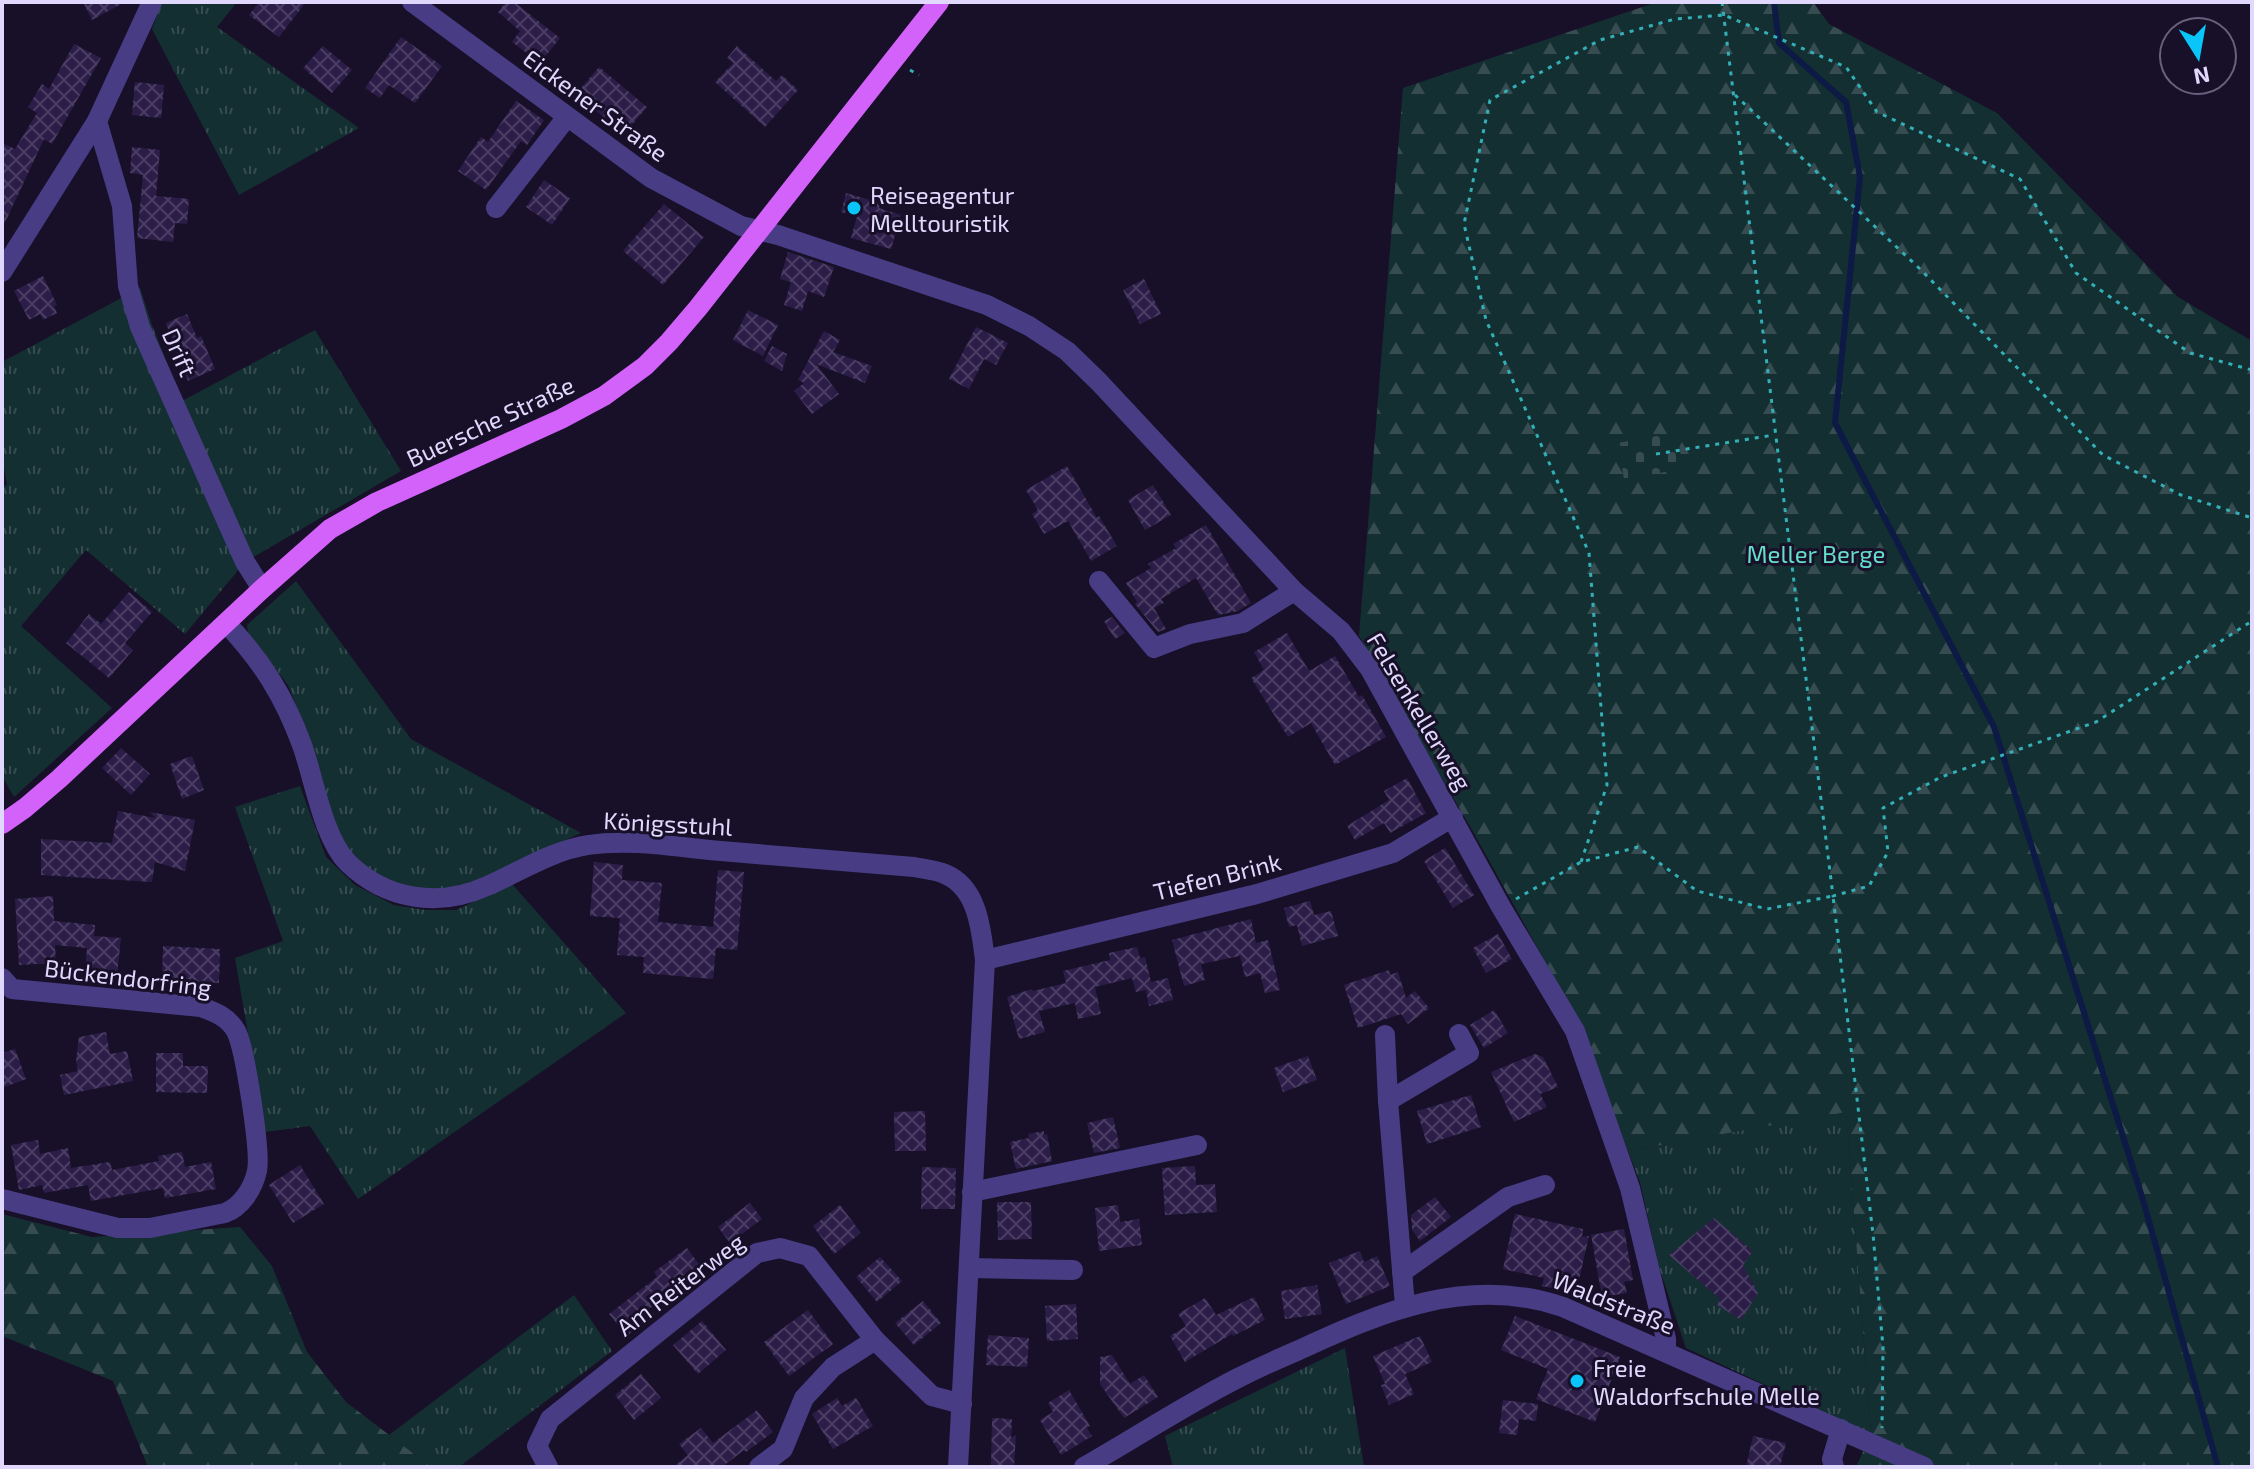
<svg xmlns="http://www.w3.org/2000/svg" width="2254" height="1469" font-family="'Exo 2',sans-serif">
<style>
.grass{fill:url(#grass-tufts)}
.forest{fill:url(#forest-firs)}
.cemetery{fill:url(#cemetery-stones)}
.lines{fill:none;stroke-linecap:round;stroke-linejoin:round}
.stream{stroke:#0c1a45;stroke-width:6}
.building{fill:url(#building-cross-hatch)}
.path{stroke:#33b0b7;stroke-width:3;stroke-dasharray:4 6;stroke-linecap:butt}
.minor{stroke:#483d85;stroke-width:20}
.major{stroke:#d362fb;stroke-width:20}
.poi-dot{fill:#09c5f9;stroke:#171028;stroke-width:3}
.labels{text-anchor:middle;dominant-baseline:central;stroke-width:6;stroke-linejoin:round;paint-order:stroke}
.street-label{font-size:24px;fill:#e1d8fe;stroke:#171028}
.poi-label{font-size:24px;fill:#e1d8fe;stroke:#171028;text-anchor:start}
.park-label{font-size:24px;fill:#65ddcd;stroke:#171028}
</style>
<defs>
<pattern id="grass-tufts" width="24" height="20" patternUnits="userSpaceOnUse" patternTransform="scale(2)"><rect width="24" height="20" fill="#142f31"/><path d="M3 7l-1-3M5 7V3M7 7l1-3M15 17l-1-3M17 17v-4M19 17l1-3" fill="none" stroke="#364c50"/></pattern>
<pattern id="forest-firs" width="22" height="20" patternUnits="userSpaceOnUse" patternTransform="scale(2)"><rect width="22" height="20" fill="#142f31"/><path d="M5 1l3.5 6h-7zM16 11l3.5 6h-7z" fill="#364c50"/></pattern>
<pattern id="cemetery-stones" width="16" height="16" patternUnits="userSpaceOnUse" patternTransform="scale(2)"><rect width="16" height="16" fill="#142f31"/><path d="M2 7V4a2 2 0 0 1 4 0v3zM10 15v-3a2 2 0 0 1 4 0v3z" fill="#364c50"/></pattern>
<pattern id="building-cross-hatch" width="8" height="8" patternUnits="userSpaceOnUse" patternTransform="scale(2)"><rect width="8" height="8" fill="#2b1d48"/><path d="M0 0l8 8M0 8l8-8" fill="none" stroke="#493d63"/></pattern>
</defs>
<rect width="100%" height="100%" fill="#171028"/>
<g class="grass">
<polygon points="162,2 237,2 217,27 359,128 239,195 152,29"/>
<polygon points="140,288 152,325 182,401 315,330 401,471 245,562 185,634 86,550 21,626 112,708 14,797 2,776 2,486 7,485 2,457 2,362"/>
<polygon points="296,581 411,739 581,833 450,892 416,890 379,878 351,856 336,829 314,750 288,685 248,633 247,625"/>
<polygon points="300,786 326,857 355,885 394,905 425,910 456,910 512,884 626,1013 358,1199 310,1126 265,1132 235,958 283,941 235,807"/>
<polygon points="1846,1111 1871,1434 1686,1348 1659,1267 1640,1182 1628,1151"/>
<polygon points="574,1295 612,1351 459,1467 431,1467 389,1435"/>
<polygon points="1345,1348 1364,1467 1173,1467 1165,1436"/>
</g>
<g class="forest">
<polygon points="1657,2 1813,2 1829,24 1997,113 2178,297 2252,341 2252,1467 1856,1467 1871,1434 1846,1112 1628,1151 1581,1026 1472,830 1359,636 1403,88"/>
<polygon points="2,1214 92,1237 240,1227 272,1266 307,1352 346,1402 431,1467 148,1467 113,1381 2,1336"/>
</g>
<polygon class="cemetery" points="1677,432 1683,469 1624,479 1618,443"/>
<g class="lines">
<polyline class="stream" points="1774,2 1779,43 1846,102 1860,177 1835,423 1994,727 2143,1200 2218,1467"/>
</g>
<g class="building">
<polygon points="83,2 125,2 92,20"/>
<polygon points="259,2 306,2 279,37 249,15"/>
<polygon points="506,2 514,2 560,38 540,63 512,42 520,31 498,12"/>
<polygon points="401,37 442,66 415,103 389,85 380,98 365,88"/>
<polygon points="74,44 101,58 52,144 44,139 2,229 2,143 15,149 37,113 28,107 42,84 49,89"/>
<polygon points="323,46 352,70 332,93 303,68"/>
<polygon points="737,46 776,81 782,75 798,90 765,127 715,82 733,63 727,58"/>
<polygon points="599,67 647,107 624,134 576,94"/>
<polygon points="135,82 164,85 161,118 132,115"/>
<polygon points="516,101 544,120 527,145 521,141 486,190 458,171 481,137 488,142"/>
<polygon points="132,147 160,150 156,196 189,199 187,224 175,223 173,242 137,238 143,175 130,173"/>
<polygon points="544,180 570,198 552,225 526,207"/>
<polygon points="846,193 881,203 879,208 901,215 891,249 851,238 857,216 841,212"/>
<polygon points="664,204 704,237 663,285 623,251"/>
<polygon points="788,252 834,267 824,297 808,291 802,311 784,305 791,282 780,279"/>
<polygon points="43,276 57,305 54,306 57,313 43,320 40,314 29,320 14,291"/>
<polygon points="1144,279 1161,314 1140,324 1123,290"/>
<polygon points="748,310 778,325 763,356 733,340"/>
<polygon points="187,314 197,338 201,336 215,369 188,381 166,323"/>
<polygon points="976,327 1008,343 996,365 984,359 969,389 949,379"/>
<polygon points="824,331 840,340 833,352 872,366 865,383 816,364 839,394 812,414 794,391 804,383 798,380"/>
<polygon points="772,346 787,354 782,371 764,361"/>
<polygon points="1067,466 1097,518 1099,516 1117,546 1091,561 1068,521 1044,534 1032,514 1038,510 1026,490"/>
<polygon points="1153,485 1171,515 1145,530 1128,500"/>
<polygon points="1206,525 1251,603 1238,611 1218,615 1196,578 1161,599 1164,603 1154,608 1166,629 1158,632 1135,604 1137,602 1126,583 1151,568 1148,564 1176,548 1173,544"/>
<polygon points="129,592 152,612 125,643 133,650 109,678 66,643 89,614 101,624"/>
<polygon points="1112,617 1125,633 1115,639 1104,621"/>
<polygon points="1287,633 1309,671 1335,656 1359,697 1362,695 1386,737 1335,765 1311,723 1288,737 1251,678 1264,670 1254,652"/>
<polygon points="121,748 150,774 131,795 102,768"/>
<polygon points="192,756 204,790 182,799 170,764"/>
<polygon points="1407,778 1426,813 1390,833 1384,823 1355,840 1347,826 1389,800 1384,791"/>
<polygon points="118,811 156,818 149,812 195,820 185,871 155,862 152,882 41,875 41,839 112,843"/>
<polygon points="1445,848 1474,895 1453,908 1424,861"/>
<polygon points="594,862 623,865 622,880 662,883 658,922 713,927 718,870 744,872 737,950 716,948 713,979 643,973 644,957 617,955 620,918 590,916"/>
<polygon points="53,896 54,921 95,925 94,936 121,938 117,975 85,972 87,948 55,945 56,963 19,965 15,899"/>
<polygon points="1310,901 1314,915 1331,911 1338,936 1302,946 1297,925 1289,927 1284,908"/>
<polygon points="1251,919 1256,943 1268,940 1280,990 1265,993 1260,973 1245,977 1240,956 1201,964 1205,980 1184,986 1172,940"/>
<polygon points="1498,934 1512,959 1486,973 1473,948"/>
<polygon points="163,946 220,949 219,983 162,981"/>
<polygon points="1137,947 1140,958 1145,957 1151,982 1168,978 1173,1000 1149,1006 1146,990 1136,992 1132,978 1095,987 1101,1014 1078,1019 1075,1003 1039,1011 1045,1032 1019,1039 1007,997 1032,989 1033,991 1066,983 1063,971 1110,960 1109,953"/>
<polygon points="1389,970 1390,975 1398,972 1406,998 1415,991 1429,1008 1408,1024 1401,1014 1358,1028 1344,985"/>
<polygon points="1494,1010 1508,1033 1484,1048 1470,1025"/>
<polygon points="106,1032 110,1054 127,1051 133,1081 64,1095 60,1075 78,1071 76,1061 79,1037"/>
<polygon points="15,1049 26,1079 2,1088 2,1053"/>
<polygon points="156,1053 183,1053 183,1066 208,1066 207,1093 156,1092"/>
<polygon points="1535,1054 1543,1057 1558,1087 1540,1094 1547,1107 1514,1122 1491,1072"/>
<polygon points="1308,1056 1317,1080 1283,1092 1274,1068"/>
<polygon points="1471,1095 1481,1127 1427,1144 1417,1111"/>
<polygon points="925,1111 926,1151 895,1151 894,1112"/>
<polygon points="1113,1117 1120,1148 1094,1153 1087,1123"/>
<polygon points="1044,1131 1044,1135 1047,1134 1052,1161 1016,1169 1010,1142 1029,1138 1028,1134"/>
<polygon points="38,1140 40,1154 68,1148 71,1168 110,1162 112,1170 159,1161 158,1156 182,1152 185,1167 211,1162 216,1189 165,1198 163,1188 91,1201 88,1185 44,1193 42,1185 19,1190 11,1145"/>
<polygon points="300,1165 324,1204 293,1223 269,1185"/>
<polygon points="1195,1166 1196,1185 1215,1184 1217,1212 1165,1215 1162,1168"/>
<polygon points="922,1167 956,1168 955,1209 921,1209"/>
<polygon points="1435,1197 1451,1217 1420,1241 1412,1230 1411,1215"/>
<polygon points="997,1202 1031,1202 1032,1239 998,1240"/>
<polygon points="750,1203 762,1219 730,1243 718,1227"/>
<polygon points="840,1205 861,1233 834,1254 813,1226"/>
<polygon points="1118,1205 1120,1222 1139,1219 1142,1245 1099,1251 1095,1208"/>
<polygon points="1515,1214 1583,1229 1582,1237 1589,1236 1576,1293 1542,1286 1544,1278 1503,1269"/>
<polygon points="1714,1218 1753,1251 1743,1265 1758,1293 1741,1320 1717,1305 1720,1299 1669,1255"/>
<polygon points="1624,1229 1633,1280 1624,1282 1627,1293 1602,1297 1591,1235"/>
<polygon points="687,1248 703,1270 649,1309 654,1314 627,1336 609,1314 657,1277 654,1272"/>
<polygon points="1360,1251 1364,1262 1377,1256 1390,1286 1346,1304 1329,1263"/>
<polygon points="880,1257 902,1281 877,1302 856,1277"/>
<polygon points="1317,1285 1322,1314 1285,1319 1281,1291"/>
<polygon points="1254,1297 1265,1320 1233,1336 1232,1334 1185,1362 1170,1336 1186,1326 1178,1314 1205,1298 1216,1315"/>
<polygon points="923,1301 941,1323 914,1345 895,1323"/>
<polygon points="1076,1304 1078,1339 1047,1341 1045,1306"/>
<polygon points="808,1310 833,1344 789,1376 764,1342"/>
<polygon points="1515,1316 1620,1357 1595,1422 1536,1399 1548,1369 1501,1350"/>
<polygon points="702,1321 726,1350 698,1374 673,1345"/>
<polygon points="988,1335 1029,1338 1027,1367 986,1365"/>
<polygon points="1420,1336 1432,1362 1405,1374 1414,1394 1389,1405 1381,1385 1385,1384 1373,1356"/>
<polygon points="1112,1355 1130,1384 1144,1375 1158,1397 1124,1418 1100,1384 1100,1357"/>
<polygon points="641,1374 661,1398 634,1420 615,1395"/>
<polygon points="1069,1390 1090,1426 1087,1428 1092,1436 1061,1455 1040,1420 1053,1412 1048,1403"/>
<polygon points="837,1398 842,1406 856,1398 873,1426 833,1449 812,1414"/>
<polygon points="1503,1400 1538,1404 1536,1421 1519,1419 1517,1435 1499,1433"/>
<polygon points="757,1410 773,1432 746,1452 744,1450 722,1467 673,1467 688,1455 679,1444 701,1428 713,1443"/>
<polygon points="992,1418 1012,1419 1011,1438 1016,1435 1014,1467 991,1467"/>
<polygon points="1753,1436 1786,1443 1780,1467 1746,1467"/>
</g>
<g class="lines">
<g class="path">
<polyline points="1722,2 1833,896 1869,886 1888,852 1883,808 1941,777 2096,722 2252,621"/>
<polyline points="910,70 919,75"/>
<polyline points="1735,95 1920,269 2103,455 2181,495 2252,518"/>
<polyline points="1656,454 1774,435"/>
<polyline points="1581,862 1607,785 1589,553 1486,320 1464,224 1490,100 1600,40 1675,19 1724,15 1846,67 1877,112 2020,179 2076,273 2190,353 2252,370"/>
<polyline points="1516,899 1581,862 1638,847 1697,891 1767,909 1833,896 1873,1234 1883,1347 1882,1428"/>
</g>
<g class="minor">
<polyline points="412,2 651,178 741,226 778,235 987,305 1029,326 1067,351 1099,382 1294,591 1341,631 1370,669 1501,907 1575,1031 1630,1188 1666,1339 1666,1352"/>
<polyline points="97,121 122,206 128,286 140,327 245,562 262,589"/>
<polyline points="496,208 567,117"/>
<polyline points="2,272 97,121 152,2"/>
<polyline points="1099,581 1154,648 1190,634 1243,623 1294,591"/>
<path d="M226 623C262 661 284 696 302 745 314 778 323 838 348 863 386 900 439 908 487 886 521 871 551 851 588 845 627 839 670 846 709 850 777 856 845 861 914 867 923 869 936 870 945 874 978 888 981 929 985 960 975 1129 968 1298 958 1467"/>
<polyline points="985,960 1257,894 1393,853 1453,817"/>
<path d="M2 978 12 989 201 1007C215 1012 228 1017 236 1031 245 1048 261 1152 257 1171 253 1189 241 1207 225 1213L150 1228H118L2 1199"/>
<polyline points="1385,1035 1388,1101"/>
<polyline points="972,1192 1197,1145"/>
<polyline points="970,1268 1073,1270"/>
<polyline points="1402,1272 1508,1197 1545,1185"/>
<polyline points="1405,1306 1388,1101 1469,1053 1459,1034"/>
<polyline points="548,1467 537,1446 550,1419 757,1253 780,1248 809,1256 875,1340 932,1396 962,1404"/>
<polyline points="759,1467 783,1449 804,1398 833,1367 875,1340"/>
<path d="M1084 1467C1135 1438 1185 1405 1238 1378 1258 1368 1278 1359 1299 1350 1383 1311 1469 1275 1563 1307L1924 1467"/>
<polyline points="1834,1467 1832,1459 1841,1429"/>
</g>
<polyline class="major" points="2,824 25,808 59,779 262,589 330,529 377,502 561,419 604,396 645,366 669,342 698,308 939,2"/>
</g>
<g class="poi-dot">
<circle cx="854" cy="208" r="8"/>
<circle cx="1577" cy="1381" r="8"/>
</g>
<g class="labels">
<g class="street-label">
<text transform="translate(596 105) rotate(36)">Eickener Straße</text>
<text transform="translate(180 352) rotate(66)">Drift</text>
<text transform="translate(490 421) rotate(-25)">Buersche Straße</text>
<text transform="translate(1420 711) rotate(59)">Felsenkellerweg</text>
<text transform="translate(668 823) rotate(3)">Königsstuhl</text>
<text transform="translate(1217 876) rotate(-14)">Tiefen Brink</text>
<text transform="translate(128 977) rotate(7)">Bückendorfring</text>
<text transform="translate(680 1284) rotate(-37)">Am Reiterweg</text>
<text transform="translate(1614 1302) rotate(22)">Waldstraße</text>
</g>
<g class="poi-label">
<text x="870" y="194">Reiseagentur<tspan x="870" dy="28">Melltouristik</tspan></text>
<text x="1593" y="1367">Freie<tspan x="1593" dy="28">Waldorfschule Melle</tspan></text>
</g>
<g class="park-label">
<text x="1816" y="553">Meller Berge</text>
</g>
</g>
<rect width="2254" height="1469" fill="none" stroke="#e1d8fe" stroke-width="8"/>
<g transform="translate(2198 56) rotate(169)"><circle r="38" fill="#171028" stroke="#68607e" stroke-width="2"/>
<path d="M0-6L14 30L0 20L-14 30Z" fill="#09c5f9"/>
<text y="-12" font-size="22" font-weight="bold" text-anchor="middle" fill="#e1d8fe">N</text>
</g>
</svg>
